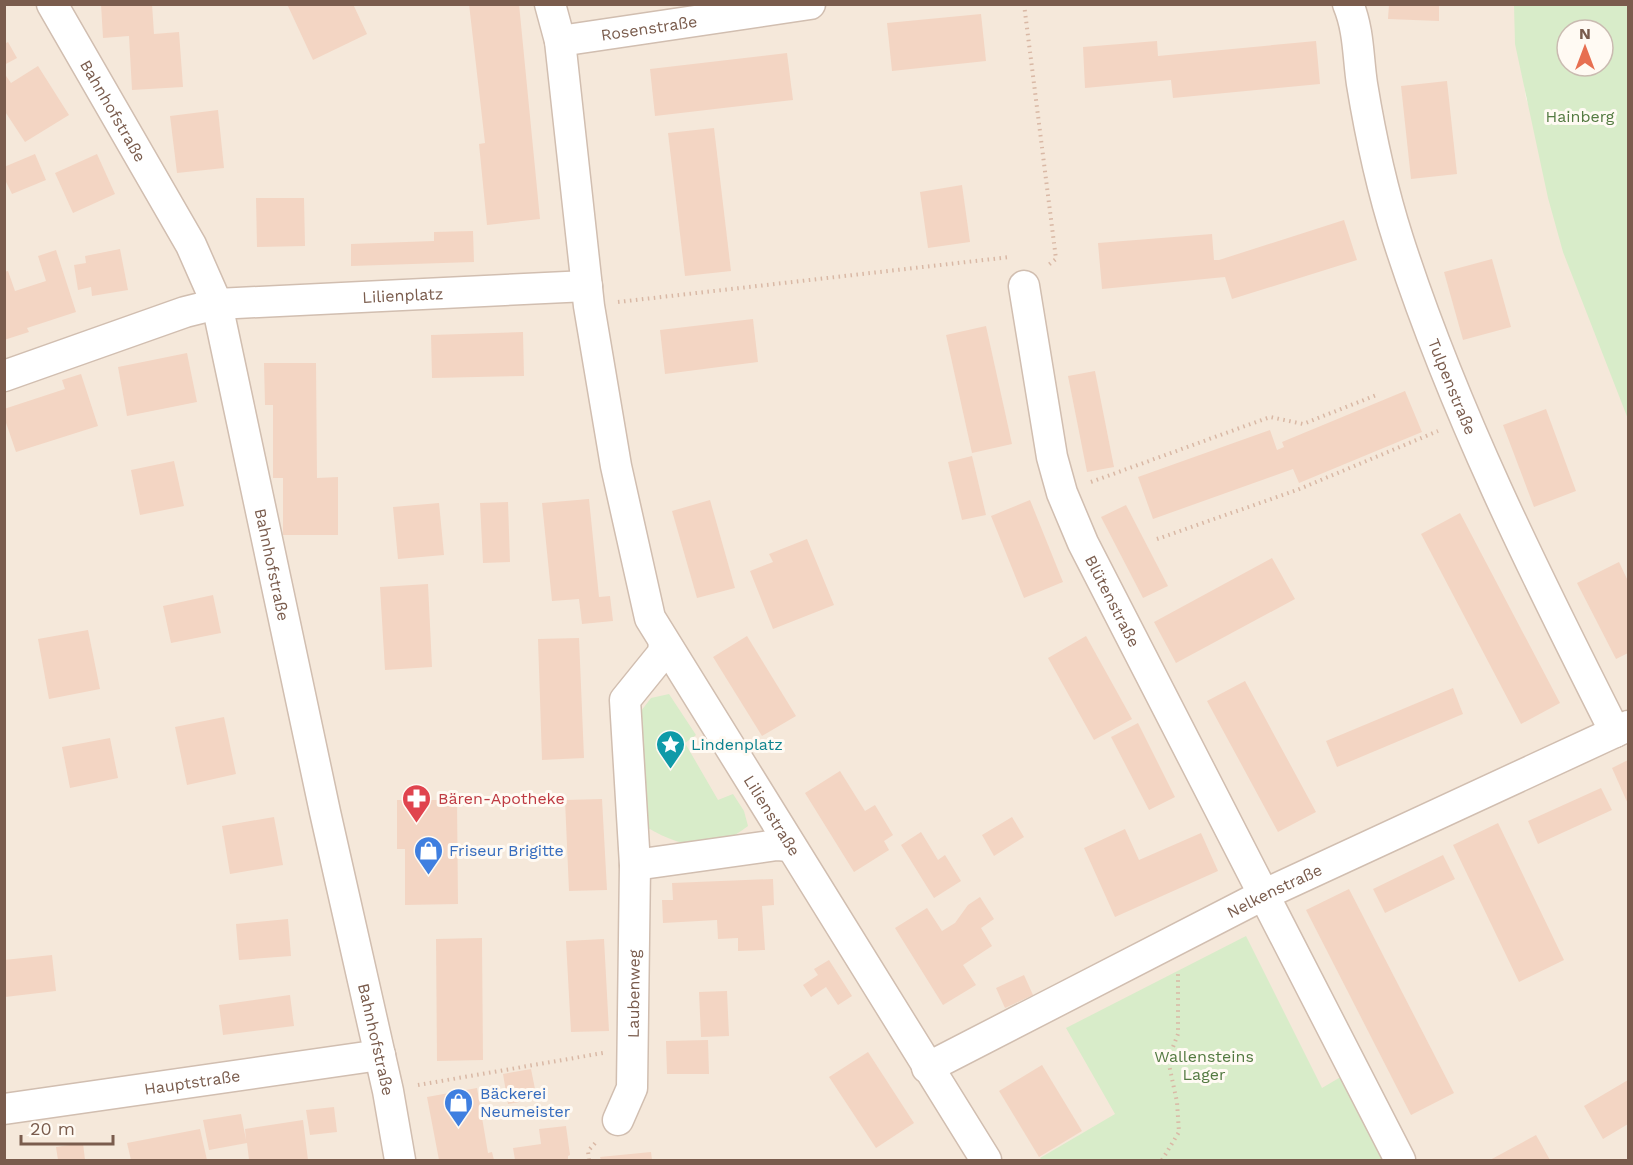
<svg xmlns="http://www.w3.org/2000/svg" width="1633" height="1165" font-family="'Work Sans',sans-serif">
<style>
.residential{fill:#f5e8da}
.green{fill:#d8ecc9;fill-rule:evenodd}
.building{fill:#f3d5c3}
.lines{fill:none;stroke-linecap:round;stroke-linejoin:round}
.minor-casing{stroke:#d1beb0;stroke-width:33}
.path{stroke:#d9b8a5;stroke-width:4;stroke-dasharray:1.5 4.5;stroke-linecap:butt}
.minor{stroke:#fff;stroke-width:30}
.labels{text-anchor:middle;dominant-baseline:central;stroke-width:6;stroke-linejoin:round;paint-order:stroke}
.street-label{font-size:16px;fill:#7a5c4d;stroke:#fffaf3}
.park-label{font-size:16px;fill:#537a41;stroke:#fffaf3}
.culture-label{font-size:16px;fill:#0d838f;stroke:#fffaf3;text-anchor:start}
.health-label{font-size:16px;fill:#be3a42;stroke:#fffaf3;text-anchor:start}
.shop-label{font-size:16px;fill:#366cbe;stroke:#fffaf3;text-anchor:start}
</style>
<rect width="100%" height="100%" fill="#fdf6ec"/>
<polygon class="residential" points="5,5 1514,5 1526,98 1628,399 1628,1160 5,1160"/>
<g class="green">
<path d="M1514 5H1628V419L1563 252 1548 198 1515 44ZM1567 30H1603V66H1567Z"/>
<path d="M669 694 696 735 685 743 718 800 733 794 744 811 748 826C714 853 684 849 648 828L643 806 641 711 651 698Z"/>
<polygon points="1246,936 1322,1088 1344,1075 1385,1160 1042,1160 1040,1158 1115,1114 1066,1028"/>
</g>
<g class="building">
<polygon points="101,4 152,4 154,34 179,32 183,87 132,90 129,36 103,38"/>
<polygon points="287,4 353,4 367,34 313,60"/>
<polygon points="469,4 519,4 540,219 487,225 479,144 485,143"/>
<polygon points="1389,4 1439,4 1439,21 1388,19"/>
<polygon points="981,14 986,61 892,71 887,23"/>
<polygon points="1157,41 1158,56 1316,41 1320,84 1173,98 1171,80 1085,88 1083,47"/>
<polygon points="8,42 17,58 4,65 4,44"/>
<polygon points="787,53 793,100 655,116 650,69"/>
<polygon points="38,66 69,115 25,142 4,110 4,73 11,83"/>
<polygon points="1447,81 1457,174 1411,179 1401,86"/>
<polygon points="218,110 224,168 177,173 170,116"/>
<polygon points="714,128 731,271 685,276 668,133"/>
<polygon points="35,154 46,180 12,194 4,178 4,167"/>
<polygon points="97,154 115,194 73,213 55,173"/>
<polygon points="962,185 970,242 928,248 920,192"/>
<polygon points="256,198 304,198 305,246 257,247"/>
<polygon points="1344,220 1357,260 1232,299 1225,277 1102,289 1098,243 1212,234 1214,260 1219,260"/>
<polygon points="473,231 474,262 351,266 351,244 434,241 434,232"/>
<polygon points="120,249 128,290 92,296 91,287 78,290 74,265 86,263 85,256"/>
<polygon points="56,250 76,312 27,328 29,332 4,340 4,272 8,271 15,291 46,281 38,256"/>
<polygon points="1492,259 1511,327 1463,340 1444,272"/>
<polygon points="753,319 758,362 665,374 660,330"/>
<polygon points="986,326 1012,444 972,453 946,335"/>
<polygon points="523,332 524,376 432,378 431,335"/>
<polygon points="187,353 197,402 127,416 118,367"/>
<polygon points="264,363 316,363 317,478 338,477 338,535 283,535 283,478 273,478 273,405 265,405"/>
<polygon points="1095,371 1114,467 1087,472 1068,376"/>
<polygon points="81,374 98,426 16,452 4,417 4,409 65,389 62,380"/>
<polygon points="1405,391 1422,432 1299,483 1293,469 1153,519 1138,477 1270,430 1277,450 1284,447 1282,442"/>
<polygon points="1546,409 1576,491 1534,507 1503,425"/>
<polygon points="972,456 986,515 962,520 948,462"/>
<polygon points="174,461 184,506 140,515 131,470"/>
<polygon points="589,499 599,597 610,596 613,621 582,624 579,599 552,601 542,503"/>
<polygon points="710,500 735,588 697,598 672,511"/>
<polygon points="1030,500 1063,582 1024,598 991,516"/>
<polygon points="508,502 510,562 483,563 480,503"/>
<polygon points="439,503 444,555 398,559 393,507"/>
<polygon points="1126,505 1168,586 1143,598 1101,517"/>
<polygon points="1460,513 1560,703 1521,724 1421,534"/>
<polygon points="807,539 834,605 773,629 750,571 773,562 769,554"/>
<polygon points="1272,558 1295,599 1176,663 1154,622"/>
<polygon points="1619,562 1628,581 1628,653 1616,659 1577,583"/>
<polygon points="428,584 432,667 385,670 380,587"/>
<polygon points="213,595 221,633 171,643 163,606"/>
<polygon points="88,630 100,689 49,699 38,639"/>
<polygon points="747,636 796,716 762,736 713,657"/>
<polygon points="1086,636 1132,719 1094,740 1048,658"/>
<polygon points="579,638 584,758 542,760 538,639"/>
<polygon points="1245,681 1316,812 1278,832 1207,701"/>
<polygon points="1453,688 1463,714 1337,767 1326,741"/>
<polygon points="224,717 236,774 187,785 175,727"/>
<polygon points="1138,723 1175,797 1149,810 1111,737"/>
<polygon points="110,738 118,778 70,788 62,747"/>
<polygon points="1628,760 1628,804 1612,768"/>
<polygon points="840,771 865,811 875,805 893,835 884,841 889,850 854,872 805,793"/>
<polygon points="1601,788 1612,810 1538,844 1528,821"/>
<polygon points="602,799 607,890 569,891 565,800"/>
<polygon points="397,800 457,800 458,904 405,905 405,849 397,849"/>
<polygon points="274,817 283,865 230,874 222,826"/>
<polygon points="1012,817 1024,837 994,856 982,835"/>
<polygon points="1498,823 1564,960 1519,982 1453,845"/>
<polygon points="1125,829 1139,860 1201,833 1218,871 1115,917 1084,848"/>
<polygon points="921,832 938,860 945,855 961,881 934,898 901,845"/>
<polygon points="1443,855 1455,879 1385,913 1373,889"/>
<polygon points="773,879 774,905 762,906 765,950 738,951 738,938 718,939 717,920 663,923 662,900 673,900 672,883"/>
<polygon points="1349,889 1454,1093 1411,1115 1306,910"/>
<polygon points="980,897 994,919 981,928 992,946 963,965 976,985 943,1005 895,928 927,908 942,931 955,923 968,905"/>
<polygon points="288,919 291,956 239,960 236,924"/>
<polygon points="482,938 483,1060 437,1061 436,939"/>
<polygon points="604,939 609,1031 571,1032 566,941"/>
<polygon points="52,955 56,991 5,997 4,960"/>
<polygon points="829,960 852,996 838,1005 826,987 811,997 803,985 818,975 814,969"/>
<polygon points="1024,975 1033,995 1005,1008 996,988"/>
<polygon points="727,991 729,1036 701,1037 699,992"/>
<polygon points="290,995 294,1026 223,1035 219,1005"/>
<polygon points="708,1040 709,1074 667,1074 666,1041"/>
<polygon points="868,1052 914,1123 876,1148 829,1077"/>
<polygon points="1042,1065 1082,1131 1039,1157 999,1091"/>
<polygon points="531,1069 537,1099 508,1104 503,1074"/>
<polygon points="1628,1080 1628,1124 1603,1139 1584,1106"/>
<polygon points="477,1088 488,1153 492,1152 494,1160 439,1160 427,1097"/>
<polygon points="334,1107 337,1132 310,1135 306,1110"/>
<polygon points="241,1114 246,1140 245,1129 303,1120 308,1160 249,1160 247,1143 209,1150 203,1120"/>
<polygon points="566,1126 570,1155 568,1156 568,1160 515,1160 513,1148 541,1144 539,1129"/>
<polygon points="200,1129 207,1160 131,1160 127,1143"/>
<polygon points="1536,1135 1550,1160 1490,1160"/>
<polygon points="83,1143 85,1160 58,1160 56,1147"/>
<polygon points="651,1152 652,1160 601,1160 600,1157"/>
</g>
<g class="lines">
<defs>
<g id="minor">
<path id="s1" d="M52 4 191 245 217 304 325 812 388 1091 400 1160"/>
<path id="s2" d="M550 4 560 41 589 306 616 466 650 618 986 1160"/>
<path id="s3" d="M1348 4C1359 30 1358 58 1362 84 1371 139 1381 186 1398 239 1453 410 1534 572 1615 732"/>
<path id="s4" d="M560 41 810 4"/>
<path id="s5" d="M1024 286 1052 457 1062 493 1083 543 1400 1160"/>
<path id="s6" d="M4 376 185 312 217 304 587 286"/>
<polyline points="664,642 663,653 625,700 635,865 777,845 790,846"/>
<path id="s7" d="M927 1068 1265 894 1628 726"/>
<path id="s8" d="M4 1109 380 1055"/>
<path id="s9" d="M618 1120 632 1088 635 865"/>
</g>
</defs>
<use href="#minor" class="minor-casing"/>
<g class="path">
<polyline points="1024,4 1056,259 1046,267"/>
<polyline points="618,302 1010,257"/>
<polyline points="1091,482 1270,417 1303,424 1379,394"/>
<polyline points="1157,539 1297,490 1438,431"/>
<polyline points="418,1085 603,1053"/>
<polyline points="589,1160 588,1151 598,1140"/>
<polyline points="1162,1160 1179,1132 1177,1102 1168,1060 1178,1034 1178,973"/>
</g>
<use href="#minor" class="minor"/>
</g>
<defs>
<symbol id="sight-pin" viewBox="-11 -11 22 30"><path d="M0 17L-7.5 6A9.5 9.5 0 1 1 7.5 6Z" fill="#0f9aa8" stroke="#fffaf3"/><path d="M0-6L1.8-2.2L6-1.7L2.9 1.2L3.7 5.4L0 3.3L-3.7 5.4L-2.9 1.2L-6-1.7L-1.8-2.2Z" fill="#fff"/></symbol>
<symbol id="pharmacy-pin" viewBox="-11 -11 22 30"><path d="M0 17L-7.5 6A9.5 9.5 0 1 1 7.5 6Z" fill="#e0444e" stroke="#fffaf3"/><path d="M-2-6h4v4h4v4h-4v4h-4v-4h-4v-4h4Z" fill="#fff"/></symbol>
<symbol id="shop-pin" viewBox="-11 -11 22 30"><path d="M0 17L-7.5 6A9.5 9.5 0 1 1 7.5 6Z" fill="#3f7fe0" stroke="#fffaf3"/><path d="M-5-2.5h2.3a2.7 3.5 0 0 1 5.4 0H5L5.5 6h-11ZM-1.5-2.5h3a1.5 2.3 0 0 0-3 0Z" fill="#fff"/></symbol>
</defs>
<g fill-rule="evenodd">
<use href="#sight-pin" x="654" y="728" width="33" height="45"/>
<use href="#pharmacy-pin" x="400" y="782" width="33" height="45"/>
<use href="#shop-pin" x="412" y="834" width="33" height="45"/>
<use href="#shop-pin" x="442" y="1086" width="33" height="45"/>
</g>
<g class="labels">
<g class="street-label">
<text stroke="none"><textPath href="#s4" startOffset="90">Rosenstraße</textPath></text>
<text stroke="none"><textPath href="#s1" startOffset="123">Bahnhofstraße</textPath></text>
<text stroke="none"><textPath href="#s6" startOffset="411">Lilienplatz</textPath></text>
<text stroke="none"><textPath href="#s3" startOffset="398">Tulpenstraße</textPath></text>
<text stroke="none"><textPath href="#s1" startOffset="609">Bahnhofstraße</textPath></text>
<text stroke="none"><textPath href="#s5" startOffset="330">Blütenstraße</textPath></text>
<text stroke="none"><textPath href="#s2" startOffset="855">Lilienstraße</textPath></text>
<text stroke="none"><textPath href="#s7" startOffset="390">Nelkenstraße</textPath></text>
<text stroke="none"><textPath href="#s9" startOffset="129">Laubenweg</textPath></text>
<text stroke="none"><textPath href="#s1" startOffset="1095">Bahnhofstraße</textPath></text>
<text stroke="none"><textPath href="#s8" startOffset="190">Hauptstraße</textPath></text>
</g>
<g class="park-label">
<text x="1580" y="116">Hainberg</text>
<text x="1204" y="1056">Wallensteins<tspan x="1204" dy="18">Lager</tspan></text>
</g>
<g class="culture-label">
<text x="691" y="744">Lindenplatz</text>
</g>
<g class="health-label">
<text x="438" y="798">Bären-Apotheke</text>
</g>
<g class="shop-label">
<text x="449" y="850">Friseur Brigitte</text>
<text x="480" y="1093">Bäckerei<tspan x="480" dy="18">Neumeister</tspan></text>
</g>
</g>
<rect width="1633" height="1165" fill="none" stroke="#7a5c4d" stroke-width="12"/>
<g transform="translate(1585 48)"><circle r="28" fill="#fffaf3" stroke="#cabbb1" stroke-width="1.5"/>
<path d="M0-4.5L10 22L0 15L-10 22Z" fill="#e76f51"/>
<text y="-9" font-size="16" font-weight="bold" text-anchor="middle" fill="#7a5c4d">N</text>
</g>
<path d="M21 1135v9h92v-9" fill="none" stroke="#7a5c4d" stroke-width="3"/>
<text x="30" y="1135" font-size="18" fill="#7a5c4d" stroke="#fffaf3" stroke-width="4.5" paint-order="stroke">20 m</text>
</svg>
